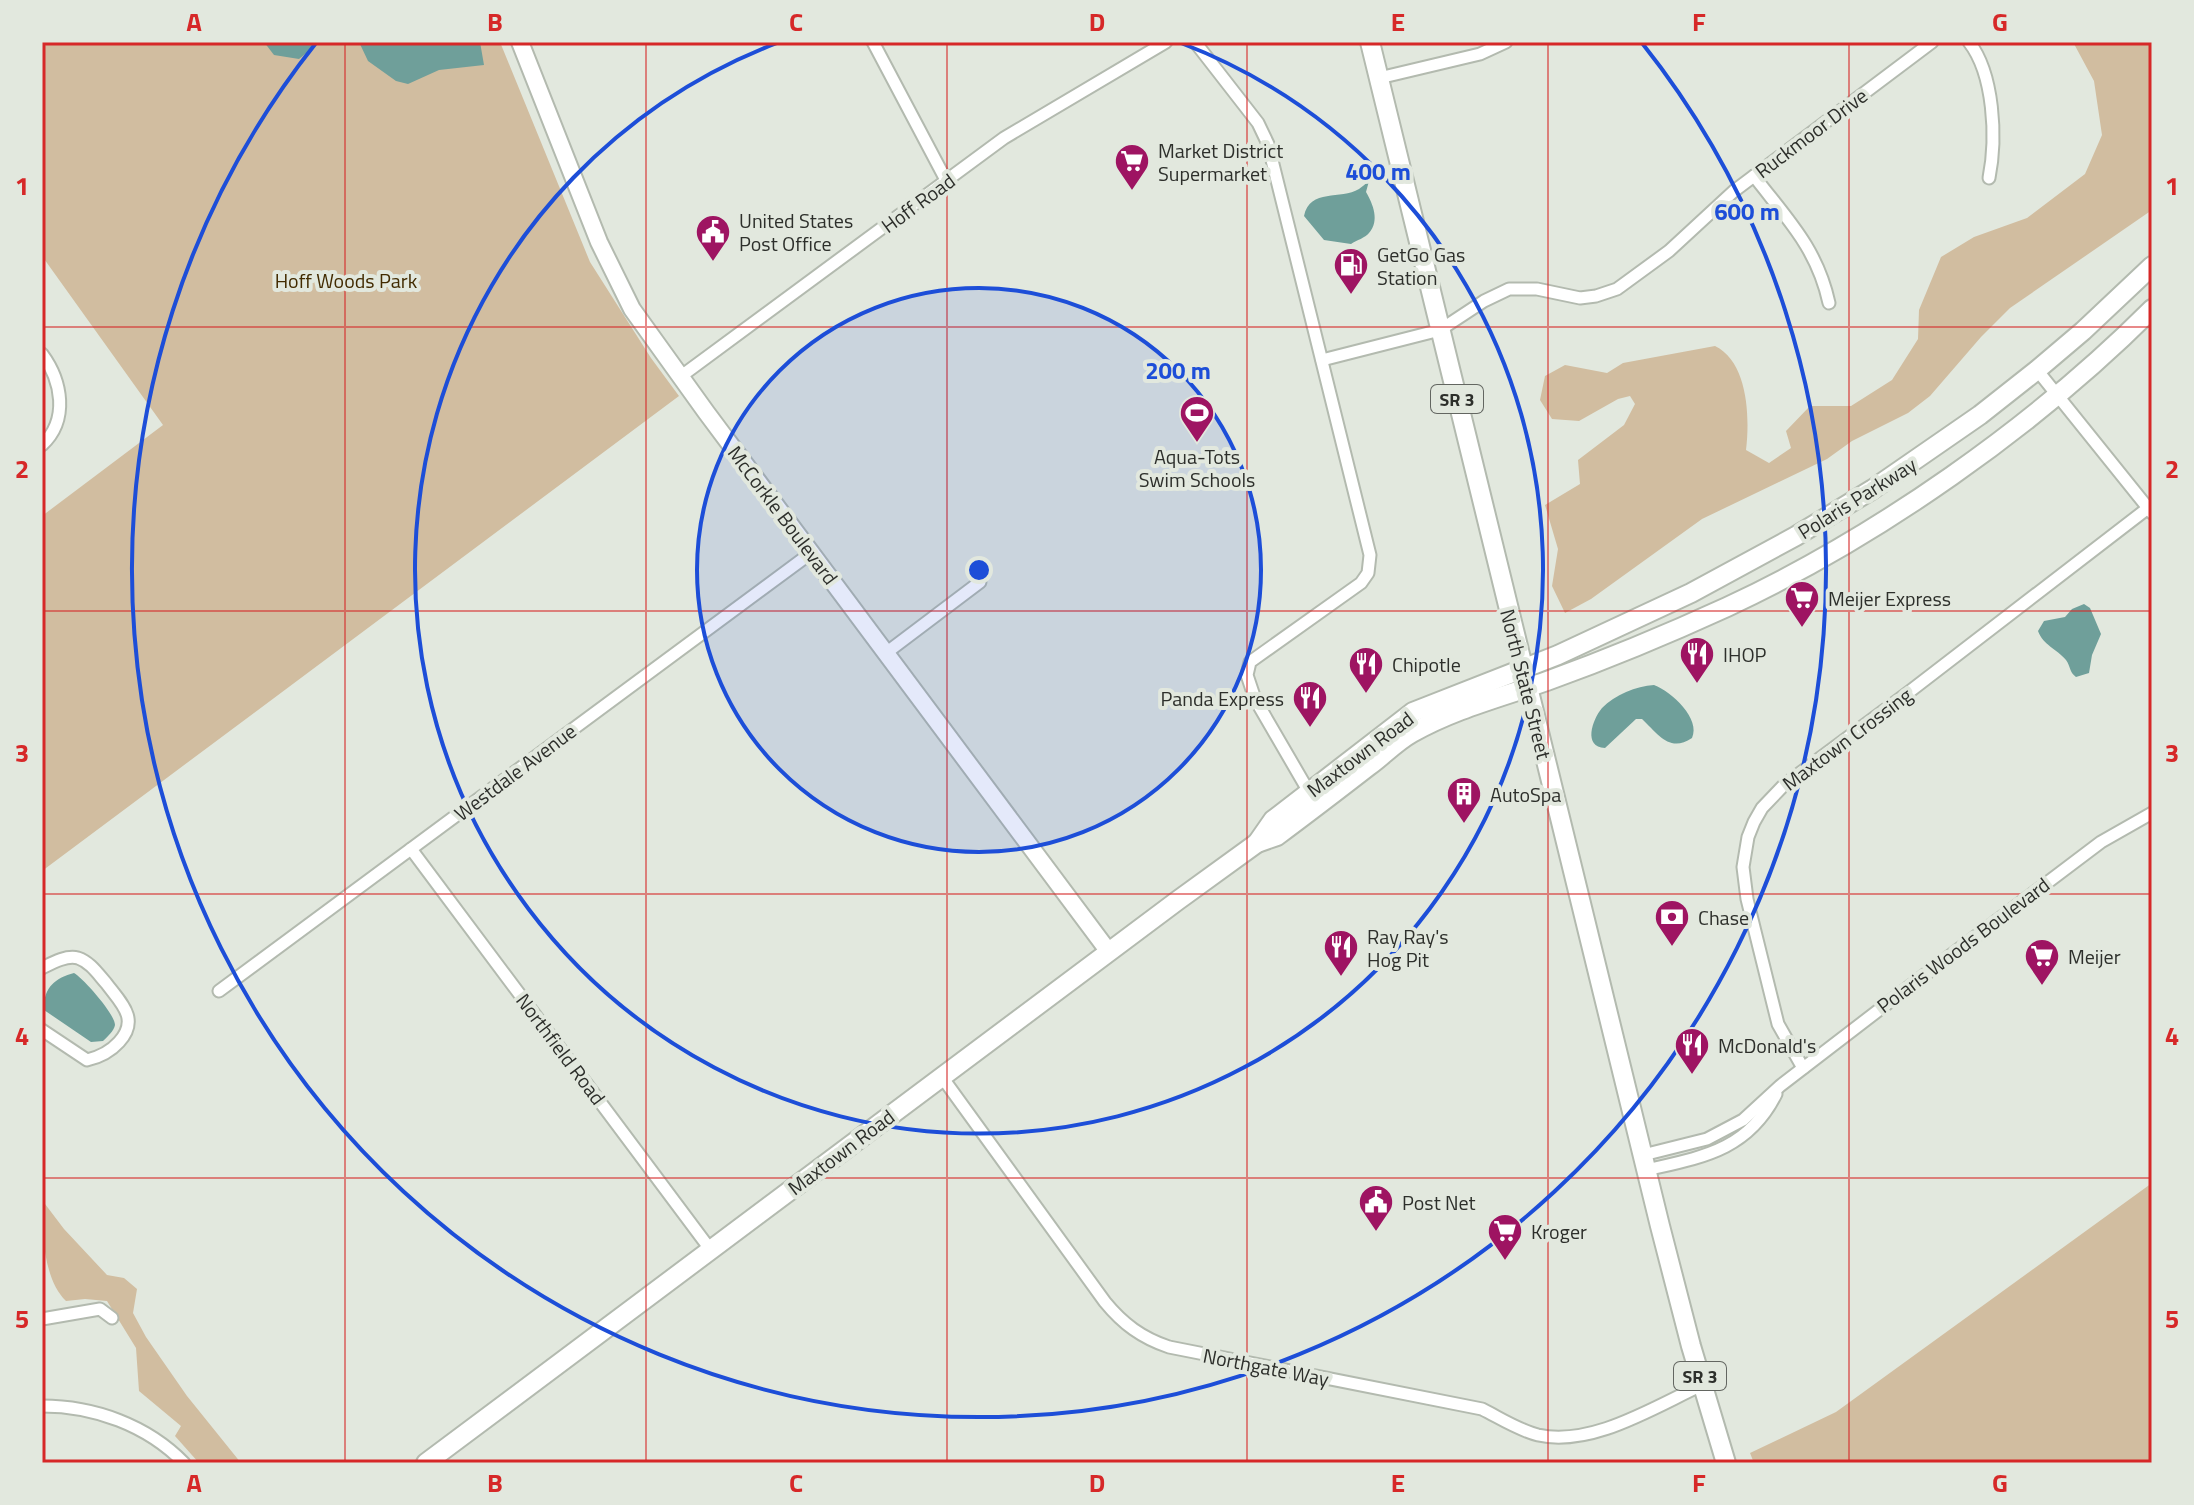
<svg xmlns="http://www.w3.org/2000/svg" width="2194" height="1505" font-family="'Titillium Web',sans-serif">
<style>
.green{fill:#d1bda0}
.water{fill:#6f9f9a}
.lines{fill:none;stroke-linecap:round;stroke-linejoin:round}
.street-casing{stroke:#b3baaf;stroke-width:15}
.secondary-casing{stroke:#b3baaf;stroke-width:20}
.primary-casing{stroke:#b3baaf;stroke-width:22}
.street{stroke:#fff;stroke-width:11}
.secondary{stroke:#fff;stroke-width:16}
.primary{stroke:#fff;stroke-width:18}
.grid{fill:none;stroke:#d62828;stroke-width:2;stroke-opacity:0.55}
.ring{fill:none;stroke:#1d4ed8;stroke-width:4}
.labels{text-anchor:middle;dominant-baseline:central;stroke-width:8;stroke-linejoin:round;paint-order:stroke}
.shield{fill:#e2e8de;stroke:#636661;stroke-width:2}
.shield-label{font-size:18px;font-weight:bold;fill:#2d2f2b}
.street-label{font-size:20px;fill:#2d2f2b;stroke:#e2e8de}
.poi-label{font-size:20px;fill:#2d2f2b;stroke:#e2e8de;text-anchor:start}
.park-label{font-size:20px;fill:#422b00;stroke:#e2e8de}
.centre{fill:#1d4ed8;stroke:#e2e8de;stroke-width:4}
.ring-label{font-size:24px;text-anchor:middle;font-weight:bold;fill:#1d4ed8;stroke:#e2e8de;stroke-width:8;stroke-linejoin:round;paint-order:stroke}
.neatline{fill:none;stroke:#d62828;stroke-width:3}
.grid-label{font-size:26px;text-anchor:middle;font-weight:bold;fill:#d62828}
</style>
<rect width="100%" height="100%" fill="#e2e8de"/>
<g class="green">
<polygon points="50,42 500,42 590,262 651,358 679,396 42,871 42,516 163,425 42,256 42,48"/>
<path d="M2073 42H2152V210L2010 308 1981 337 1930 396 1908 413 1852 441 1827 459 1702 519 1591 599 1565 613 1552 586 1558 549 1545 505 1580 484 1578 460 1624 425 1635 404 1630 396 1618 399 1579 421 1552 419 1540 400 1545 376 1565 365 1607 373 1623 363 1715 346C1748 362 1750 417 1746 450L1769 463 1791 448 1786 431 1810 406H1851L1892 380 1918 339 1919 310 1941 257 1974 237 2027 218 2085 174 2102 135 2094 81Z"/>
<polygon points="2152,1183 2152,1463 1754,1463 1750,1453 1836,1412"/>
<path d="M42 1200 64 1229 107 1275 124 1278 137 1289 133 1313 146 1337 187 1396 241 1463H199L175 1436 181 1426 139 1391 136 1348 107 1301 85 1299 66 1301C43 1279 42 1231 42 1200Z"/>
</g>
<g class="water">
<polygon points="264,42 320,42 299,59 274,55"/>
<polygon points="359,42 480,42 484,65 439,70 408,84 396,81 368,61"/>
<path d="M1369 181 1366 192C1373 204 1380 221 1369 233 1365 238 1357 240 1351 244L1324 240 1304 216C1310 188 1341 200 1359 189 1362 187 1365 184 1369 181Z"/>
<path d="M2084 604 2090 608 2101 634 2092 655 2089 673 2076 677C2069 672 2071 667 2066 660 2057 649 2043 645 2038 631L2044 621 2065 617 2072 609Z"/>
<path d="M1654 685C1672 692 1701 719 1692 738 1670 753 1659 735 1642 719H1636L1605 748C1583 747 1592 720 1602 708 1615 695 1636 686 1654 685Z"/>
<path d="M74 973C83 978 115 1014 115 1025 114 1031 107 1037 103 1041L91 1042 44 1010C43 988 55 978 74 973Z"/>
</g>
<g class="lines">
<defs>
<g id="street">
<polyline points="873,42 947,182"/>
<polyline points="1195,42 1258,123 1268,144 1370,555 1368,573 1361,583 1250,662 1247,675 1255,699 1309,792"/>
<path d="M1969 42C1994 74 1997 138 1989 178"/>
<polyline points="1379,78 1480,54 1506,42"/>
<path d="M1754 176C1787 219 1817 248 1829 303"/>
<path d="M42 354C62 381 69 420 42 445"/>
<polyline points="1322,360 1440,330 1484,301 1509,289 1537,289 1580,298 1596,296 1617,289 1669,251 1734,191 1932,42"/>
<polyline points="2037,370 2152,513"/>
<polyline points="680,377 1004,138 1166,42"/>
<polyline points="886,653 980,582"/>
<polyline points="411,849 710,1249"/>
<path d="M42 968C52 963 66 955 78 958 90 962 98 974 106 983 121 1003 140 1019 119 1042 110 1052 100 1057 87 1060L42 1030"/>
<polyline points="219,991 811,553"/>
<polyline points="1803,1068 1778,1024 1747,899 1743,867 1748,837 1754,822 1762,808 1784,785 1909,692 2152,505"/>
<path d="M942 1077 1105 1302C1123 1324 1142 1338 1169 1347L1482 1409C1500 1418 1518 1430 1538 1435 1592 1447 1654 1407 1702 1385"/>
<polyline points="1643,1155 1707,1139 1743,1120 1780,1086 1914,983 2101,842 2152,813"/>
<path d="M1646 1170C1703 1157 1748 1150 1776 1094"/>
<polyline points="42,1319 100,1309 112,1318"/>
<path d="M42 1406C94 1406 147 1425 184 1463"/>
</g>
<polyline id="secondary" points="520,42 599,242 632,309 706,412 1109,952"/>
<g id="primary">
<polyline points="1370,42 1660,1226 1691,1346 1726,1463"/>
<polyline points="1257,843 1273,820 1413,712 1558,655 1691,593 1796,536 1873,489 1980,415 2037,370 2083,331 2152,266"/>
<path d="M426 1463 1177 901 1257 843 1277 836C1308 813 1338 790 1369 766 1383 756 1396 742 1412 733 1454 709 1502 697 1547 681 1608 659 1668 634 1727 607 1877 537 2034 427 2152 309"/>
</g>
</defs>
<use href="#street" class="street-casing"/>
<use href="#secondary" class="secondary-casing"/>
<use href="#primary" class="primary-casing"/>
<use href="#street" class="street"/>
<use href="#secondary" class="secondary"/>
<use href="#primary" class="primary"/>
</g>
<path class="grid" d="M345 42V1463M646 42V1463M947 42V1463M1247 42V1463M1548 42V1463M1849 42V1463M42 327H2152M42 611H2152M42 894H2152M42 1178H2152"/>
<circle cx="979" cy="570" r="282" fill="#1d4ed8" fill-opacity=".12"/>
<g class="ring">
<circle cx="979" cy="570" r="282"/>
<path d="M1181 43A564 564 0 1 1 777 43"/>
<path d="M1642 43A847 847 0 1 1 316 43"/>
</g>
<defs>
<symbol id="supermarket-pin" viewBox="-11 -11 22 30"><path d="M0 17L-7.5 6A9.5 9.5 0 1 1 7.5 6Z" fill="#9e1462" stroke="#e2e8de"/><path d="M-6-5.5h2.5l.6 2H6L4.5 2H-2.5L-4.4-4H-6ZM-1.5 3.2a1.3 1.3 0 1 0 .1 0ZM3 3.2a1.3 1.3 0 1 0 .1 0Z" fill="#fff"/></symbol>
<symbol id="civic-pin" viewBox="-11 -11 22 30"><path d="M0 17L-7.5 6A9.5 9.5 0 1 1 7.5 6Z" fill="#9e1462" stroke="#e2e8de"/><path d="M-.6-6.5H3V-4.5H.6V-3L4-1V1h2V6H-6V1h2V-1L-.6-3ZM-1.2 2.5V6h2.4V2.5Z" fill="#fff"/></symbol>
<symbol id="fuel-pin" viewBox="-11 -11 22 30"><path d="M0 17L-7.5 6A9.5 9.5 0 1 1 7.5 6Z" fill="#9e1462" stroke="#e2e8de"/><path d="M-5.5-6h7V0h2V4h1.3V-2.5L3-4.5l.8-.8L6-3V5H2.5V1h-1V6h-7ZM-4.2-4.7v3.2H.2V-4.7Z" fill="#fff"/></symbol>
<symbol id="stadium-pin" viewBox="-11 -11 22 30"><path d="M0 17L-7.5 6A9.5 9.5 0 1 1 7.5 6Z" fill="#9e1462" stroke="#e2e8de"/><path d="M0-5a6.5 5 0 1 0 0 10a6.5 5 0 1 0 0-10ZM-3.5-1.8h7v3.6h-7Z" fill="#fff"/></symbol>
<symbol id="restaurant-pin" viewBox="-11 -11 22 30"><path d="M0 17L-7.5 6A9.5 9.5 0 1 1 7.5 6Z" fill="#9e1462" stroke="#e2e8de"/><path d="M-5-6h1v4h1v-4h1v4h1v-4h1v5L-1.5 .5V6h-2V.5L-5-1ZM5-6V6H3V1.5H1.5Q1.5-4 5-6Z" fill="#fff"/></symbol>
<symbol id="building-pin" viewBox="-11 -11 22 30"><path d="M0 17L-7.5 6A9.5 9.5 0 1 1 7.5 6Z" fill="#9e1462" stroke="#e2e8de"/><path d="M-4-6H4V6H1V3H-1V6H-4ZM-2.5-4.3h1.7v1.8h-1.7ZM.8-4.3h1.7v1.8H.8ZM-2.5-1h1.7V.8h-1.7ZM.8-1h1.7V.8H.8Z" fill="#fff"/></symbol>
<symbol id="bank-pin" viewBox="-11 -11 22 30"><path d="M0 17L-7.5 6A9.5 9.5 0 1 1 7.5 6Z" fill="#9e1462" stroke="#e2e8de"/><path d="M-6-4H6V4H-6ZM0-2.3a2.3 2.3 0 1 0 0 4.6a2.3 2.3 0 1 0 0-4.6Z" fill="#fff"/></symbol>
</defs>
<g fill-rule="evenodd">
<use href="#supermarket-pin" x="1112" y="141" width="40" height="54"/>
<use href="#civic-pin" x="693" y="212" width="40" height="54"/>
<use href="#fuel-pin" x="1331" y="245" width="40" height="54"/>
<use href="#stadium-pin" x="1177" y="393" width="40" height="54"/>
<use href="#supermarket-pin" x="1782" y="578" width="40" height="54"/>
<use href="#restaurant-pin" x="1677" y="634" width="40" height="54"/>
<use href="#restaurant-pin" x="1346" y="644" width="40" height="54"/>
<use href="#restaurant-pin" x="1290" y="678" width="40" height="54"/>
<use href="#building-pin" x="1444" y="774" width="40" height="54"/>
<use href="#bank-pin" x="1652" y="897" width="40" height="54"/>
<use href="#restaurant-pin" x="1321" y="927" width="40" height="54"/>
<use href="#supermarket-pin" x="2022" y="936" width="40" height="54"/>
<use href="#restaurant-pin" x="1672" y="1025" width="40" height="54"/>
<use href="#civic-pin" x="1356" y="1182" width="40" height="54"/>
<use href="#supermarket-pin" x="1485" y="1211" width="40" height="54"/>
</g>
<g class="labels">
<g class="shield">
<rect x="1431" y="385" width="52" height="28" rx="6"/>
<rect x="1674" y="1362" width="52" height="28" rx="6"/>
</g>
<g class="shield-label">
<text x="1457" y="399">SR 3</text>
<text x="1700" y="1376">SR 3</text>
</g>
<g class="street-label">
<text transform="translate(1811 133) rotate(-37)">Ruckmoor Drive</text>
<text transform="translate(918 203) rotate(-36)">Hoff Road</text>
<text transform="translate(1857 498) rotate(-32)">Polaris Parkway</text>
<text transform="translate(783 515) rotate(53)">McCorkle Boulevard</text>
<text transform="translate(1526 684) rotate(76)">North State Street</text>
<text transform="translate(1847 739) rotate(-37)">Maxtown Crossing</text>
<text transform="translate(1360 754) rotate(-37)">Maxtown Road</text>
<text transform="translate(515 772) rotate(-37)">Westdale Avenue</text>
<text transform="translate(1963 945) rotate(-37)">Polaris Woods Boulevard</text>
<text transform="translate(561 1049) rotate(53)">Northfield Road</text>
<text transform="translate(841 1152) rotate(-37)">Maxtown Road</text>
<text transform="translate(1266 1367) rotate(11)">Northgate Way</text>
</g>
<g class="poi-label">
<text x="1158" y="150">Market District<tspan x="1158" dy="23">Supermarket</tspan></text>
<text x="739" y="220">United States<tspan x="739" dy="23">Post Office</tspan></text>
<text x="1377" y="254">GetGo Gas<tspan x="1377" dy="23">Station</tspan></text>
<text x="1197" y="456" text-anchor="middle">Aqua-Tots<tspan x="1197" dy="23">Swim Schools</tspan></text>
<text x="1828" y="598">Meijer Express</text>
<text x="1723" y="654">IHOP</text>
<text x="1392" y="664">Chipotle</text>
<text x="1284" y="698" text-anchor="end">Panda Express</text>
<text x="1490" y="794">AutoSpa</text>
<text x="1698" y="917">Chase</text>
<text x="1367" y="936">Ray Ray's<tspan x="1367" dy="23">Hog Pit</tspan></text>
<text x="2068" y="956">Meijer</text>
<text x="1718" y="1045">McDonald's</text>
<text x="1402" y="1202">Post Net</text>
<text x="1531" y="1231">Kroger</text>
</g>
<g class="park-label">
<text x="346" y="280">Hoff Woods Park</text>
</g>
</g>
<circle cx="979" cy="570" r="12" class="centre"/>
<g class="ring-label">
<text x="1378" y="180">400 m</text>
<text x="1747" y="220">600 m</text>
<text x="1178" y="379">200 m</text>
</g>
<rect width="2194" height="1505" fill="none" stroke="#e2e8de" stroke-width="88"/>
<rect x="44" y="44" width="2106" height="1417" class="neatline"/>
<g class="grid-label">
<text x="194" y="31">A</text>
<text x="495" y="31">B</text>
<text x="796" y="31">C</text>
<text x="1097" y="31">D</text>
<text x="1398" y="31">E</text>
<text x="1699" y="31">F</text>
<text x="2000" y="31">G</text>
<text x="22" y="195">1</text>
<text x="2172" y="195">1</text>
<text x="22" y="478">2</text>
<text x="2172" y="478">2</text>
<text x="22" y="762">3</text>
<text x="2172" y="762">3</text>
<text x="22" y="1045">4</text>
<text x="2172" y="1045">4</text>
<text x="22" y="1328">5</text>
<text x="2172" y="1328">5</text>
<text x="194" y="1492">A</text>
<text x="495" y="1492">B</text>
<text x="796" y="1492">C</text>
<text x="1097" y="1492">D</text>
<text x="1398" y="1492">E</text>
<text x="1699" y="1492">F</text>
<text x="2000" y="1492">G</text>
</g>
</svg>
